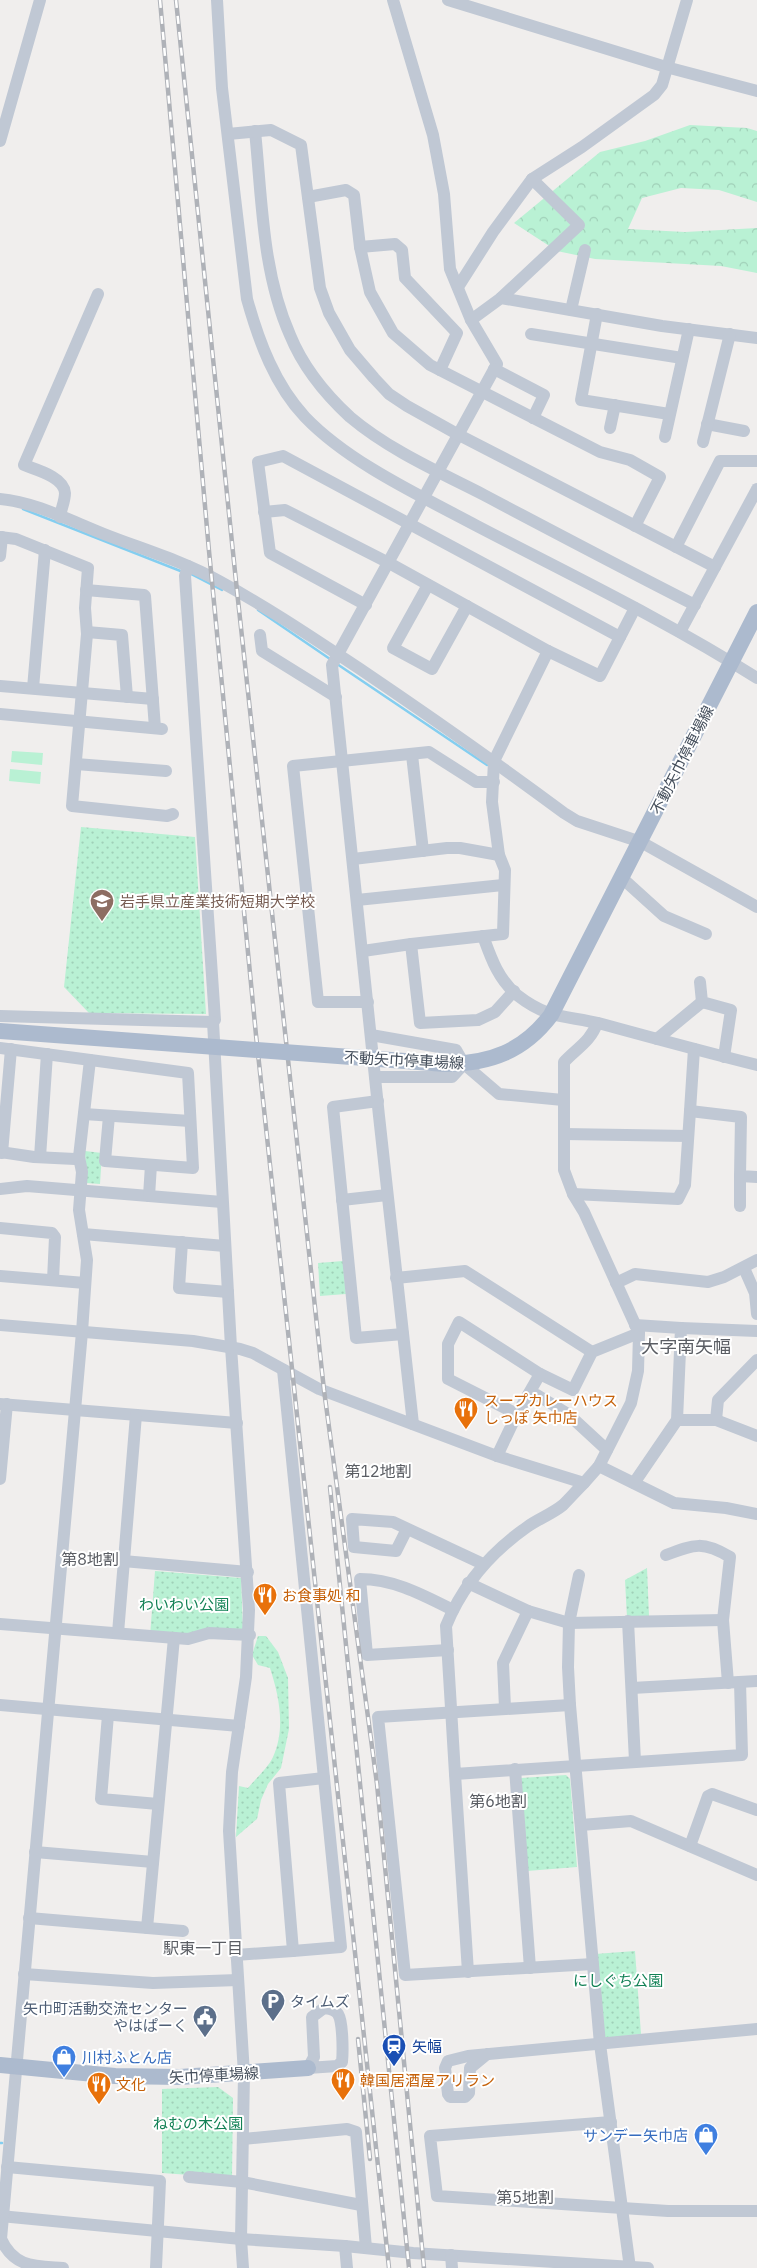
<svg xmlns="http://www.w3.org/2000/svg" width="757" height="2268" font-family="'IBM Plex Sans','Noto Sans JP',sans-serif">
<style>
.grass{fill:url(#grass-dots)}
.forest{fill:url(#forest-crowns)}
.pitch{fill:#b9f1d4}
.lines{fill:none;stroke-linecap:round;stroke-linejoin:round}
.stream{stroke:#84cef0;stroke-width:2.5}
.minor{stroke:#c0c8d4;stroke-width:12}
.major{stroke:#acbace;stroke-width:16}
.rail-casing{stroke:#afb2b8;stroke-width:4.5}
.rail{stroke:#fff;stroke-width:2.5;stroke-dasharray:8;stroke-linecap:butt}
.major-bridge{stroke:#acbace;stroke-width:16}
.labels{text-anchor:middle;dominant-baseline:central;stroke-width:4;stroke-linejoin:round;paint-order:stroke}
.street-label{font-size:15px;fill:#454f5c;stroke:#fff}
.education-label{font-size:15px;fill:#785e54;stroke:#fff;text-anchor:start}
.food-label{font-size:15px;fill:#c56008;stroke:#fff;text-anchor:start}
.park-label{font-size:15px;fill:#128155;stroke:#fff}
.service-label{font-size:15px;fill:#4e5e75;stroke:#fff;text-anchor:start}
.transit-label{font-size:15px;fill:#164399;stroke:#fff;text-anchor:start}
.shop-label{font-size:15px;fill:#366cbe;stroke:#fff;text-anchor:start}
.neighbourhood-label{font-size:16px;fill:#5a5d63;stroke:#fff}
.quarter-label{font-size:18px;fill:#5a5d63;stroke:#fff}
</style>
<defs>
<pattern id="grass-dots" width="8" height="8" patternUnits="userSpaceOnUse" patternTransform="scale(1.25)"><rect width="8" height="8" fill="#b9f1d4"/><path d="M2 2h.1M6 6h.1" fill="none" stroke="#a0d0b8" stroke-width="1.8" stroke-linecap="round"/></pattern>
<pattern id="forest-crowns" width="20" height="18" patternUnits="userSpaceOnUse" patternTransform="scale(1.25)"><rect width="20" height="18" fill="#b9f1d4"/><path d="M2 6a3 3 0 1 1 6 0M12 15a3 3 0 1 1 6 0" fill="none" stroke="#a0d0b8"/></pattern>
</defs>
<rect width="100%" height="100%" fill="#f0eeed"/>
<g class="grass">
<polygon points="81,827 195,837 206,1014 89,1013 64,987"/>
<polygon points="85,1151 102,1153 100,1184 86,1183"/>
<polygon points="343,1261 346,1294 320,1296 318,1263"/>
<polygon points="647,1568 649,1616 627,1618 625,1580"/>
<polygon points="155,1571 241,1578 243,1630 150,1636"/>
<path d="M258 1636H266L278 1652 288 1678 289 1729 281 1768 268 1784 261 1800 257 1819 236 1837 239 1786 248 1788C256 1778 268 1768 273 1757 286 1728 279 1696 270 1668L258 1665 252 1655Z"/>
<polygon points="566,1775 570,1779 577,1867 527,1871 521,1778"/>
<polygon points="635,1951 641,2034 604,2038 595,1954"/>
<polygon points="218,2087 233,2098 232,2178 162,2173 162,2089"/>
</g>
<polygon class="forest" points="690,125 747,128 757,131 757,202 719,190 681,188 642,198 628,229 685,232 757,228 757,273 721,266 595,259 557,251 514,223 600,152 645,141"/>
<g class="pitch">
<polygon points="12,751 43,753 42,765 11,762"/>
<polygon points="10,769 41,772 40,784 9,781"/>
</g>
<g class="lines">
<g class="stream">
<polyline points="23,509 183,572"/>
<polyline points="191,574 222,590"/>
<polyline points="258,610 330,659"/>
<polyline points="337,664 487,765"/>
<polyline points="0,2143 2,2143"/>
</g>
<g class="minor">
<path d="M217 0 222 88 247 299C259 342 275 385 305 417 349 463 421 496 477 526 571 575 667 621 757 678"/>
<polyline points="393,0 433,135 444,194 450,269 471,320 497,364 332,665 379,1116 413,1424"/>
<polyline points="448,0 666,67 757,91"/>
<path d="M255 131C262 199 262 272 290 335 303 367 325 394 350 417 389 450 439 472 484 495 554 532 624 569 695 605"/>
<polyline points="228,134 271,130 301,145 320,288 329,313 350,350 374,378 389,394 407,406 459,435 715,567 680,632"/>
<polyline points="0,141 40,0"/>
<polyline points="308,197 346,190 354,195 360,247 370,292 393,333 430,365 600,452 630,460 660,477 635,526"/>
<polyline points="360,247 395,244 402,250 405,278 457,333 440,370"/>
<polyline points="458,287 493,232 532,179 582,147 654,95 662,85 687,0"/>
<polyline points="501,298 579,225 532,179"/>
<polyline points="571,310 585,250"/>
<polyline points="597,314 581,400 669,414"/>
<polyline points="471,320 501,298 662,326 757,338"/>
<polyline points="531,334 682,358"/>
<polyline points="494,369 544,395 533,418"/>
<polyline points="707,424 744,431"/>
<polyline points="610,428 615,405"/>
<polyline points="665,437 689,329"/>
<polyline points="703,442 730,334"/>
<path d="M0 499C35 502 71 521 104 534 142 549 183 561 219 581 269 608 316 640 363 671 431 717 498 764 564 813L577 821 641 842 757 907"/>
<polyline points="264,512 285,510 389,563 548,651 600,676 635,608"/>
<path d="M60 517C61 509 65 501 65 493 64 477 37 470 24 465L98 294"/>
<polyline points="0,537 16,539 88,568 85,608 87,634 72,806 167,816 173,814"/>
<polyline points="676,547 720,461 757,461"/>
<polyline points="0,556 2,537"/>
<polyline points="188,566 185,576 215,1020 213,1022 231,1347 249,1610 246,1677 232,1772 229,1831 244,2074 241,2239 243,2268"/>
<polyline points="715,567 757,489"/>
<polyline points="428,585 393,648 432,669 467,606"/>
<polyline points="86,590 144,595 145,596 155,728"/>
<polyline points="366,605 270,553 258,462 283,456 620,637"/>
<polyline points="87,632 122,635 127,697"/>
<polyline points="260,635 262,651 336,697"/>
<polyline points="0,686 153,699"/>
<polyline points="33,688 45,550"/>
<polyline points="0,714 162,729"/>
<polyline points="412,755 423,851"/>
<polyline points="76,764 166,771"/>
<polyline points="353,859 447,848 460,848 499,855"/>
<polyline points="622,878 664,916 706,934"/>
<polyline points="357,900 503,885"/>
<path d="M483 936C491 958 498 979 517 995 549 1020 566 1015 602 1024 653 1038 705 1052 757 1065"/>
<polyline points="411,944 420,1023 478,1020 495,1012 514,991"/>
<polyline points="363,951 411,944 503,934 505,870 499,855 492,802 494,761 548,651"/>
<polyline points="700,982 702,1002 731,1010 724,1057"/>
<polyline points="368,1002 318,1002 293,766 429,752 476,782 494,782"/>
<polyline points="0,1016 213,1022"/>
<polyline points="371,1035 456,1050 464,1064 499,1094 563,1100"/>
<polyline points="657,1039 702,1002"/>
<polyline points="0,1048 188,1073 193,1168 105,1161 109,1116"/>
<polyline points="375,1077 452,1077 464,1064"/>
<polyline points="378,1101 333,1107 356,1338 403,1334"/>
<polyline points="690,1111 694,1049"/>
<polyline points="84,1114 190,1121"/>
<polyline points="564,1134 688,1136"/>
<polyline points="0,1152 34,1157 75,1159 79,1157 90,1060"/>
<polyline points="2,1153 11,1049"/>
<polyline points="40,1157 47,1054"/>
<polyline points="740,1176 740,1206"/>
<polyline points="0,1189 27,1186 222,1202"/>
<polyline points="573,1194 678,1199 685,1185 690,1111 741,1117 740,1176 757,1177"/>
<polyline points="149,1196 151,1165"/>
<polyline points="342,1200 387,1195"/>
<polyline points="0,1228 52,1233 55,1237 53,1280"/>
<polyline points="83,1234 225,1246"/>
<polyline points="182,1242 179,1288 228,1292"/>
<polyline points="744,1268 755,1293 757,1314"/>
<polyline points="0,1276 85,1283"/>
<polyline points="396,1278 465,1271 592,1352"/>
<polyline points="616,1283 635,1274 708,1282 724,1277 757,1260"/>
<path d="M0 1325 193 1341 240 1349 253 1353 319 1389 497 1456 584 1483 599 1466 631 1403 638 1371 639 1333 584 1212 573 1194 564 1170V1062C577 1048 591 1041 597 1023"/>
<polyline points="681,1328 757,1331"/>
<polyline points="283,1370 341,1947 293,1951"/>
<polyline points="537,1395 568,1414 607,1450"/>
<polyline points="0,1404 237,1423"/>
<polyline points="517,1414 448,1379 448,1344 459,1322 540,1374 573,1390 592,1352 639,1333"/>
<polyline points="677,1420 716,1420 757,1436"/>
<polyline points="716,1420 718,1400 757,1360"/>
<polyline points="497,1456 517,1414 540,1374"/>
<polyline points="599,1466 674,1503 726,1508 757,1514"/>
<polyline points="0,1479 7,1404"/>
<path d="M584 1483C577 1490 570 1498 563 1505 552 1514 538 1519 527 1527 490 1553 463 1584 446 1626L455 1774 742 1755 740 1682"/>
<polyline points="634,1483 677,1420 681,1328 635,1325"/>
<polyline points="407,1529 396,1551 354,1547 352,1519 393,1522 483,1564"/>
<path d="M666 1555C695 1544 703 1541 730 1557L723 1620 728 1683"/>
<polyline points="123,1561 248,1572"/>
<polyline points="579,1575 569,1623 568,1667 570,1705 600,2044 630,2268"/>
<polyline points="468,1583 528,1611 569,1623 723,1620"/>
<polyline points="628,1621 635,1761"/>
<polyline points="0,1624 188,1639 209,1633 250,1635"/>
<polyline points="118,1633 136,1415"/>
<path d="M448 1650 367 1655 360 1579C394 1579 423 1595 453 1610"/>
<polyline points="632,1688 757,1681"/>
<polyline points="0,1705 239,1726"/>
<polyline points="570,1705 378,1717 405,1975 593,1964"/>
<polyline points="505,1708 503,1663 528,1611"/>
<polyline points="108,1715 101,1799 158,1804"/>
<polyline points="515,1769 530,1968"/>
<polyline points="455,1774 468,1972"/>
<polyline points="581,1825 631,1821 757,1875"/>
<polyline points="690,1846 708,1796 712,1794 757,1810"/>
<polyline points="35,1852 153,1862"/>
<polyline points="29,1918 183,1931"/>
<polyline points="147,1928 174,1638"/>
<polyline points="236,1955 293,1951 279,1783 324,1778"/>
<polyline points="24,1974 153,1983 238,1980"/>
<path d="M324 2008C329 2009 334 2009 338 2014 343 2022 343 2052 342 2062L337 2066 308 2068 314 2057 312 2017Z"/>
<polyline points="487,2054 470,2068 469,2093 465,2097 450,2097 448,2094 445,2068 448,2061 468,2056 757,2029"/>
<polyline points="611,2122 430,2136 437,2196 668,2211 757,2211"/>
<polyline points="243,2139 347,2129 356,2132 366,2248"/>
<polyline points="7,2167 160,2181 156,2268"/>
<polyline points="189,2177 242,2182 361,2205"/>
<polyline points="0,2216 241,2239 345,2246 413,2253 648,2268"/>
<polyline points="345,2246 347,2268"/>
<polyline points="451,2255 452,2268"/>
<path d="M63 2268C36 2266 14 2268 1 2239L82 1332 87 1260 79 1210 82 1172 79 1157"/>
</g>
<g class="major">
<path d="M445 1064C490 1064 524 1051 551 1015L757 612"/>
<polyline points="0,2065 115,2076 180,2077 308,2068"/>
</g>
<defs>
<g id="rail">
<polyline points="160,0 209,551 256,1035 389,2268"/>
<polyline points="176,0 237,591 324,1390 377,1784 424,2268"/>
<polyline points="330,1487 409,2268"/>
<polyline points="358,2039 370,2159"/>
</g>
</defs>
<use href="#rail" class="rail-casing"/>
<use href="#rail" class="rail"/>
<polyline class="major-bridge" points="0,1031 445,1064"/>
</g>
<defs>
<symbol id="university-pin" viewBox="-11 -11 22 30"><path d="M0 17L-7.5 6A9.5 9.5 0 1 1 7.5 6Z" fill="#8d6e63" stroke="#fff"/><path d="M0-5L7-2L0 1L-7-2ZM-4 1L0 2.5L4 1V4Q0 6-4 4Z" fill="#fff"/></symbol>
<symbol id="restaurant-pin" viewBox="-11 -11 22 30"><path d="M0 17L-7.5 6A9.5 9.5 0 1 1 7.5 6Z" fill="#e8710a" stroke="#fff"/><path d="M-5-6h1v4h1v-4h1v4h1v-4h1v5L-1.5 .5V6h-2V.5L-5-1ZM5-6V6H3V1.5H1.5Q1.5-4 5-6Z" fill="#fff"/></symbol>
<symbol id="parking-pin" viewBox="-11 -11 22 30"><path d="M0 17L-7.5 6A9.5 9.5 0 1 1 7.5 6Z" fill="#5c6f8a" stroke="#fff"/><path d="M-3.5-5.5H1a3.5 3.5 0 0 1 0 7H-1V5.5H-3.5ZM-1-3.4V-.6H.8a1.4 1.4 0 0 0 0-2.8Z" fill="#fff"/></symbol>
<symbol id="civic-pin" viewBox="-11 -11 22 30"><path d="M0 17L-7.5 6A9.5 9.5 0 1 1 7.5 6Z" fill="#5c6f8a" stroke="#fff"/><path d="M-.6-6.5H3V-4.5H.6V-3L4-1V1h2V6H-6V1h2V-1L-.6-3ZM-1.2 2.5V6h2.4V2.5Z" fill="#fff"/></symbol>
<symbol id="station-pin" viewBox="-11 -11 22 30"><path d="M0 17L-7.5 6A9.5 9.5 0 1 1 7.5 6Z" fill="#1a4fb4" stroke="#fff"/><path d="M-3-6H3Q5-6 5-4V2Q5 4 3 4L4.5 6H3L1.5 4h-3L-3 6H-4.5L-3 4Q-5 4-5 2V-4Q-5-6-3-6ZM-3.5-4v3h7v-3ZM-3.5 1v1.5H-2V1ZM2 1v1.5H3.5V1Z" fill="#fff"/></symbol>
<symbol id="shop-pin" viewBox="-11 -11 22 30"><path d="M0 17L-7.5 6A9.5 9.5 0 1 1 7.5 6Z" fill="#3f7fe0" stroke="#fff"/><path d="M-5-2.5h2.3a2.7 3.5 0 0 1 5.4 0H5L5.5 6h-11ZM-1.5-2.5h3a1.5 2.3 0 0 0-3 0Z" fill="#fff"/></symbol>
</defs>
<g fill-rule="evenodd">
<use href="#university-pin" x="88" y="887" width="28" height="38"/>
<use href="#restaurant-pin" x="452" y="1395" width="28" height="38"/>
<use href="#restaurant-pin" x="251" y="1581" width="28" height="38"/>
<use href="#parking-pin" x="259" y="1987" width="28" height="38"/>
<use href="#civic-pin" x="191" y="2003" width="28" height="38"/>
<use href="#station-pin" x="380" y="2032" width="28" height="38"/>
<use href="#shop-pin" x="50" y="2043" width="28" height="38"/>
<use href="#restaurant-pin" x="329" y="2066" width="28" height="38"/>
<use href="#restaurant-pin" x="85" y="2070" width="28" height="38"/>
<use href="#shop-pin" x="692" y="2121" width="28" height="38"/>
</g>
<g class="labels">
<g class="street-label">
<text transform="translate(682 760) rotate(-63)">不動矢巾停車場線</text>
<text transform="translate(404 1060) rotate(3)">不動矢巾停車場線</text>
<text transform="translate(214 2075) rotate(-3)">矢巾停車場線</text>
</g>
<g class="education-label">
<text x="120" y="901">岩手県立産業技術短期大学校</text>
</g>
<g class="food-label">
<text x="484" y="1400">スープカレーハウス<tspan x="484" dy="17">しっぽ 矢巾店</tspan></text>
<text x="282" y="1595">お食事処 和</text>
<text x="360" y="2080">韓国居酒屋アリラン</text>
<text x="116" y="2084">文化</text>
</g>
<g class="park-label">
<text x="184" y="1604">わいわい公園</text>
<text x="618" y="1980">にしぐち公園</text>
<text x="198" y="2123">ねむの木公園</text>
</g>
<g class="service-label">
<text x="290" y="2001">タイムズ</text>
<text x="188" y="2008" text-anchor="end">矢巾町活動交流センター<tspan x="188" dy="17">やはぱーく</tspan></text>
</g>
<g class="transit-label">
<text x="412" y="2046">矢幅</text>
</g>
<g class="shop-label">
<text x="82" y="2057">川村ふとん店</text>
<text x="688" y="2135" text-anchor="end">サンデー矢巾店</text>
</g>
<g class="neighbourhood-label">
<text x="378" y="1471">第12地割</text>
<text x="90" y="1559">第8地割</text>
<text x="498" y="1801">第6地割</text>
<text x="203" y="1948">駅東一丁目</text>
<text x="525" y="2197">第5地割</text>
</g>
<g class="quarter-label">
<text x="686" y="1346">大字南矢幅</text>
</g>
</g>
</svg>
